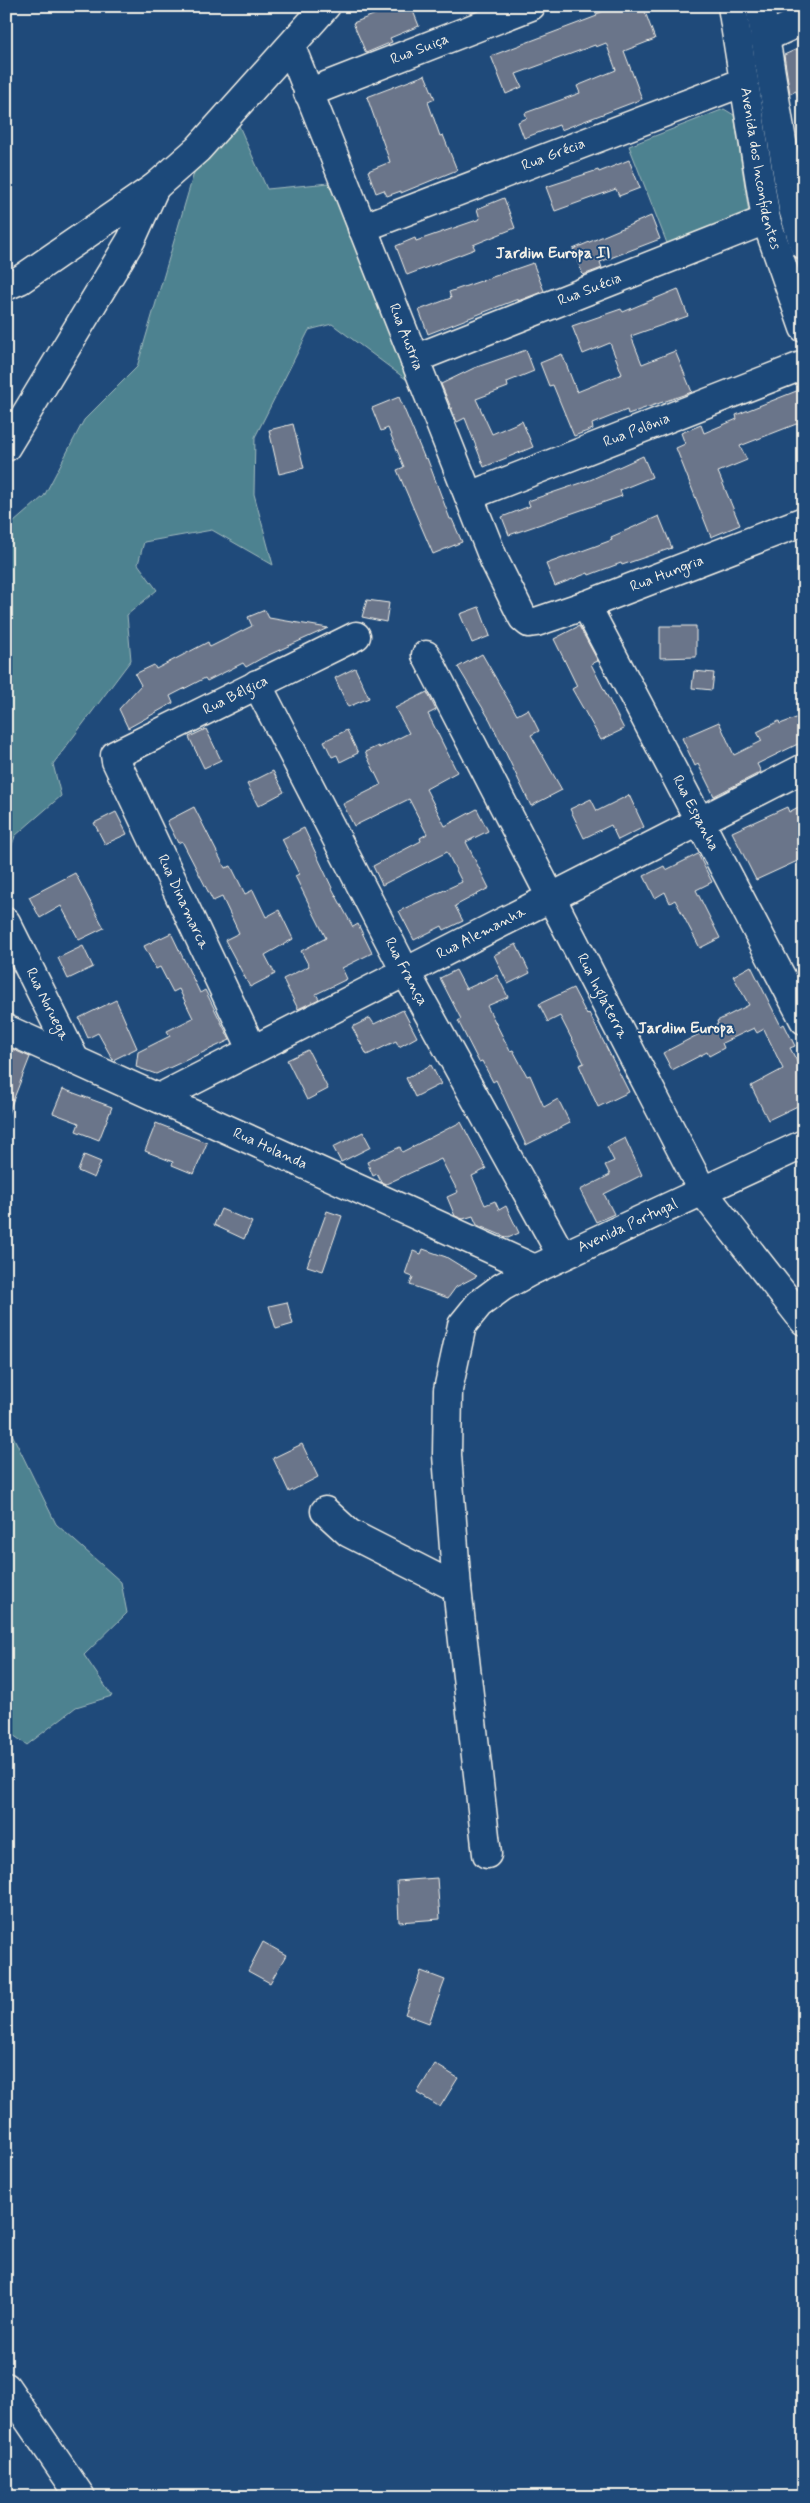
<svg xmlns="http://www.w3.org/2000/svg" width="810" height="2503" font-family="Mynerve,sans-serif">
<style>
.green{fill:#4e8290;stroke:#a1babc}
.building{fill:#6b748a;stroke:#f4f1e8}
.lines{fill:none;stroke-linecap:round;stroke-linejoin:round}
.minor-casing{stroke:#f4f1e8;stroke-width:31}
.minor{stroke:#1f4a7a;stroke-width:28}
.labels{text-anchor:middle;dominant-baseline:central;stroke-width:4;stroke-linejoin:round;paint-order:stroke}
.street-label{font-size:15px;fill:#f4f1e8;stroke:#1f4a7a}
.neighbourhood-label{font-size:16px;font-weight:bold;fill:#f4f1e8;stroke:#1f4a7a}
</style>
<rect width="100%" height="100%" fill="#1f4a7a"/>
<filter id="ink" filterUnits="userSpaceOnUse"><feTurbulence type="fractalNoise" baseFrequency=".02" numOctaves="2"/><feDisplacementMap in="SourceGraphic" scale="10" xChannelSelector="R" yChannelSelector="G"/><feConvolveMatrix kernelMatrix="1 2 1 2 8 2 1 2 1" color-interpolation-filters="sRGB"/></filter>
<g filter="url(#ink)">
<g class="green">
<polygon points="724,109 734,115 750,220 670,251 629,146"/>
<polygon points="236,119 267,189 329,183 411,383 332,324 309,330 255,437 254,494 273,565 212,530 144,542 138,564 157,590 127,615 131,660 53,764 61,796 15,836 6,863 6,529 44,496 84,420 137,367 196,166"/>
<polygon points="6,1431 12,1434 56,1524 121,1582 127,1613 84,1655 112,1696 76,1707 27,1745 6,1730"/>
</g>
<g class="building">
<polygon points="396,6 411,6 419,26 390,38 392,42 366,53 353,23"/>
<polygon points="617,6 643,6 655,39 624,51 642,99 561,130 559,125 524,138 518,122 527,118 525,113 580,93 577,86 616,70 606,43 596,47 595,45 516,74 522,87 506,94 491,56 597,16 596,14"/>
<polygon points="804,46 804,110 796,91 790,94 784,55"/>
<polygon points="425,75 435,99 428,102 440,136 443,135 457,170 401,193 401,191 387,196 384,190 376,193 368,171 390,162 367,97"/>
<polygon points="629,160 640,188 619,196 616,189 555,211 546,187 598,170 599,172"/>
<polygon points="504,198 515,228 473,245 475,249 407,275 396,246 415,238 416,241 480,219 477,209"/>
<polygon points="651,216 660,239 600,262 602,268 583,275 573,249"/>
<polygon points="533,263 544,291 518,301 518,299 428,334 419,310 451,298 449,292"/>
<polygon points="678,289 688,316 631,336 642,364 675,351 692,392 628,414 627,410 592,424 593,429 574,436 553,385 549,386 540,363 562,354 577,392 622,374 610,343 583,354 572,326 621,309 623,312"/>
<polygon points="526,350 534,371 507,382 508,387 476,399 492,434 522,421 533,447 484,467 465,418 457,422 441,384 474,368"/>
<polygon points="799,390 804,401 804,421 740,446 747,460 718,472 740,525 711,537 676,448 685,444 681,433 701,425 704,433 737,419 736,415"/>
<polygon points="399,397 425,459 427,458 450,519 452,519 462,542 433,554 397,470 404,467 388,428 381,431 372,408"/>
<polygon points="293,424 304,468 279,474 269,430"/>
<polygon points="643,456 652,477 620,490 622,496 509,535 502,517 530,506 528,501 590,480"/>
<polygon points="659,516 672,548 622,565 621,563 589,575 588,573 555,586 546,564 612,540 611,537"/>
<polygon points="367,600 389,603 386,622 362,617"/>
<polygon points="479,607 490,636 472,643 460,614"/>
<polygon points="265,610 269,618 328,628 262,658 246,667 243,663 207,681 205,678 170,696 173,703 128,728 119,709 141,685 135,674 154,665 156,669 208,642 210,647 252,626 248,617"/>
<polygon points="579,626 598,661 591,664 624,729 601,740 572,689 577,686 554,639"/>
<polygon points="660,626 696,626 696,657 660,658"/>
<polygon points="482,654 517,715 528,709 539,731 531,735 562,790 531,806 490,720 458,667"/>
<polygon points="355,668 369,698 348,707 335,678"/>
<polygon points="694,671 714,673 712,690 692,688"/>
<polygon points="427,692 436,710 428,714 457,772 426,789 445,826 477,809 488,831 466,842 489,888 455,906 463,921 444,930 442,926 414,940 399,911 462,882 447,852 382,885 373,866 421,841 420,838 427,834 409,799 354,826 343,804 381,785 365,752 378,746 379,748 409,733 395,708"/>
<polygon points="804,715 804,741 757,764 761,772 714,796 698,764 695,766 682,738 719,722 734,755 762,741 757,732 779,721 780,724"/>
<polygon points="206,729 221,760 204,768 189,737"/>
<polygon points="347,730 358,753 340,762 337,755 332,757 324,741"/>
<polygon points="273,771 284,792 258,806 247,784"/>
<polygon points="629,795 644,827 618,840 611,825 584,838 570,809 591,799 597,811"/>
<polygon points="804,804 804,858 756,880 732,832 787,807 789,812"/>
<polygon points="194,807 225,868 231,866 245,894 253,890 266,917 279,910 293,939 265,955 275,974 250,987 225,940 239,933 222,897 213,901 182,841 178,843 167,821"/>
<polygon points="116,812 127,834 105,844 94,823"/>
<polygon points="304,828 333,890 353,927 358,924 372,953 342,968 347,979 316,994 319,999 298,1009 283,979 309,966 301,951 326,938 295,876 299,874 282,839"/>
<polygon points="698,854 712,882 696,890 720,938 700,948 675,900 670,903 665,892 655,898 644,876 664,866 666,870"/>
<polygon points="75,873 104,928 79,940 61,906 40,918 29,897"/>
<polygon points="171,933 200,993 205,990 230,1040 156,1074 136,1067 138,1052 170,1036 167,1031 193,1018 179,989 173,992 160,967 156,969 144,946"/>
<polygon points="516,944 530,973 508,984 494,955"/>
<polygon points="83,946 93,967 68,979 58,958"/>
<polygon points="751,966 781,1026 784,1024 795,1046 790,1048 804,1075 804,1103 768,1120 751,1086 783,1069 764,1029 757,1033 754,1028 722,1043 724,1048 709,1056 707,1052 672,1070 663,1053 718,1024 717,1021 749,1005 733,976"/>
<polygon points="456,970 466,989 497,975 508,997 487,1006 510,1051 513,1050 527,1076 530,1075 544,1107 558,1099 570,1123 526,1145 496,1080 493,1082 482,1061 479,1062 458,1021 461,1019 440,978"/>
<polygon points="573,988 587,1015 589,1013 629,1092 598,1107 579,1065 584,1063 560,1016 548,1022 539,1004"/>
<polygon points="116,1000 137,1048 113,1060 98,1033 88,1038 79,1018"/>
<polygon points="403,1010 417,1037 399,1047 396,1041 367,1055 352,1027 370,1018 374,1024"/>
<polygon points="12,1049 30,1057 7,1116 6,1064"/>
<polygon points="308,1050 328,1089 307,1100 287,1060"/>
<polygon points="431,1065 441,1084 415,1097 406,1078"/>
<polygon points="63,1089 112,1107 99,1140 76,1131 79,1123 53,1113"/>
<polygon points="461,1122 486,1169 472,1176 485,1205 495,1201 499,1210 506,1206 519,1233 508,1238 477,1225 473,1216 463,1219 455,1216 447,1197 458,1192 441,1159 386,1184 381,1182 377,1174 373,1176 367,1162 400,1147 402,1152"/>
<polygon points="156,1123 207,1143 194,1174 172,1165 173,1162 145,1151"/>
<polygon points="363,1132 371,1147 341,1162 333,1147"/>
<polygon points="625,1138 642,1175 604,1194 614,1214 596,1222 580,1190 610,1175 605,1165 614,1161 607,1147"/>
<polygon points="84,1155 101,1162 94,1178 78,1171"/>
<polygon points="221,1209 252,1222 244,1239 214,1225"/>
<polygon points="327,1211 342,1216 323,1271 307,1266"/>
<polygon points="423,1249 446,1257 477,1276 456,1287 448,1298 410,1285 413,1277 405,1274 413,1251 421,1254"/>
<polygon points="287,1302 293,1324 276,1329 269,1306"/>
<polygon points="302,1444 318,1477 289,1492 273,1458"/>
<polygon points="437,1878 440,1919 399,1922 397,1881"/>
<polygon points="263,1942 286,1955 270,1983 248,1971"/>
<polygon points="421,1971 445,1980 429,2023 405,2014"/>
<polygon points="435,2064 458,2078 440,2107 417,2093"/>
</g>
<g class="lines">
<defs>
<g id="minor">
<path id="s1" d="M732 6 766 220 804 328"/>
<polyline points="760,6 793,209 804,245"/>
<polyline points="764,38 804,20"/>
<path id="s2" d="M291 47 494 560 523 618 529 623 536 622 586 605 804 521"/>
<path id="s3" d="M308 93 531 6"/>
<path id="s4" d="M362 228 744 82"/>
<polyline points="6,286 20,280 155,187 198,149 326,6"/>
<path id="s5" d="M414 359 766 220"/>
<polyline points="6,447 131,240 155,187"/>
<path id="s6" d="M469 496 804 365"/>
<path id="s7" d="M586 605 804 1020"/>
<path id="s8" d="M426 655 703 1192 804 1321"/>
<path id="s9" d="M257 684 405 971 562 1256"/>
<path id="s10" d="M6 922 75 1060"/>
<path id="s11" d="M6 1029 535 1269"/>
<path id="s12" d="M252 1049 116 761 115 755 356 636"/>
<path id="s13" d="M159 1098 804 768"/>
<polyline points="325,1511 349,1533 457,1588"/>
<path id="s14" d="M487 1854 457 1588 447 1455 448 1390 462 1325 479 1304 502 1287 535 1269 804 1144"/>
<polyline points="6,2387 81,2497"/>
</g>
</defs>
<use href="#minor" class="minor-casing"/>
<use href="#minor" class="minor"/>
</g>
</g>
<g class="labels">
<g class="street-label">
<text stroke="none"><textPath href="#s3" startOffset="120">Rua Suiça</textPath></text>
<text stroke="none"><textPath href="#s4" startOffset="205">Rua Grécia</textPath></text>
<text stroke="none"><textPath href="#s1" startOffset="165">Avenida dos Inconfidentes</textPath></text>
<text stroke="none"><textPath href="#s5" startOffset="189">Rua Suécia</textPath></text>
<text stroke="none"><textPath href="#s2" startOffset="312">Rua Austria</textPath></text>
<text stroke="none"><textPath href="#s6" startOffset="180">Rua Polônia</textPath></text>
<text stroke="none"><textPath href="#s2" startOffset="771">Rua Hungria</textPath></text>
<text stroke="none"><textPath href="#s12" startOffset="459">Rua Bélgica</textPath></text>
<text stroke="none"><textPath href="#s7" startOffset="235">Rua Espanha</textPath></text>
<text transform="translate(183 902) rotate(65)">Rua Dinamarca</text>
<text stroke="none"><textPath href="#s13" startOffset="362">Rua Alemanha</textPath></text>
<text stroke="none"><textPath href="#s9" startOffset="324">Rua França</textPath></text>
<text stroke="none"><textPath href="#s8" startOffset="384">Rua Inglaterra</textPath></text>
<text stroke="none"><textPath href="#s10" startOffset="92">Rua Noruega</textPath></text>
<text stroke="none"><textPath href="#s11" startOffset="290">Rua Holanda</textPath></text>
<text stroke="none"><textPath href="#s14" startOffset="728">Avenida Portugal</textPath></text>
</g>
<g class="neighbourhood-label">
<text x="553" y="253">Jardim Europa II</text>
<text x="686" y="1028">Jardim Europa</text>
</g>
</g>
<rect width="810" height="2503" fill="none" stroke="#1f4a7a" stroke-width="25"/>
<rect x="12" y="12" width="785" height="2478" fill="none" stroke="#f4f1e8" stroke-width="2" filter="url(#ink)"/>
</svg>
